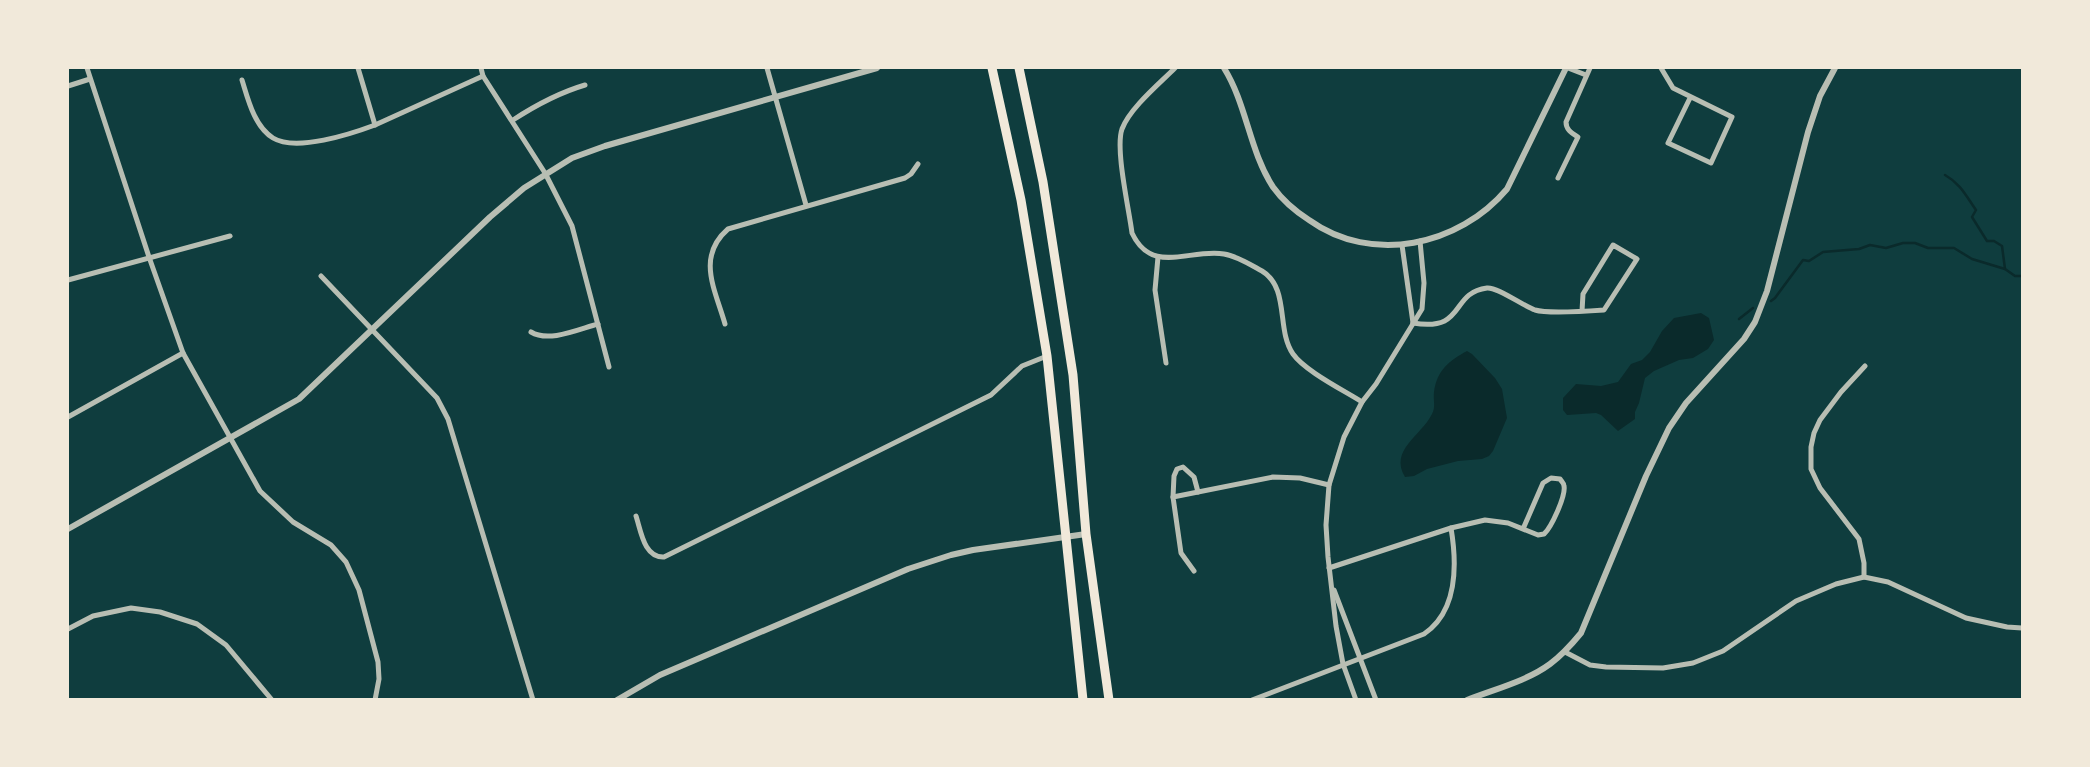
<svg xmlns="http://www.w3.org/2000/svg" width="2090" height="767" font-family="Arial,sans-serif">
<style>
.water{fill:#0a2a2b}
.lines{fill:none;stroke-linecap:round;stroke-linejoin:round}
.stream{stroke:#0a2a2b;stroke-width:2.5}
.minor{stroke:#b8beb3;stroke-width:5}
.tertiary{stroke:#b8beb3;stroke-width:6}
.primary{stroke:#f1e9da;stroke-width:9}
</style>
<rect width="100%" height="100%" fill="#0f3d3e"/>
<g class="water">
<polygon points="1701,313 1709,318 1714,340 1708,349 1693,358 1679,360 1654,371 1645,378 1639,403 1635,412 1635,419 1618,431 1601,415 1596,413 1567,415 1563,410 1563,398 1576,384 1601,386 1618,382 1631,364 1642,360 1650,352 1662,331 1674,318"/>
<path d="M1467 351 1472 354 1495 378 1502 389 1507 418 1493 451 1489 456 1482 459 1458 461 1427 469 1414 476 1405 477C1389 450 1421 436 1432 414 1436 407 1433 400 1434 392 1437 370 1449 361 1467 351Z"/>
</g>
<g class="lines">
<g class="stream">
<path d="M1945 175C1961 184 1966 196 1976 210L1972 217 1987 241H1994L2002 246 2005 269"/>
<polyline points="1771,301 1775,298 1803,260 1809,261 1823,252 1859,249 1870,245 1886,248 1903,243 1915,243 1928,248 1954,248 1972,259 2005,269 2015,276 2022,276"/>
<polyline points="1739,319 1753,308"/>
</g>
<g class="minor">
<polyline points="87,68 149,257 183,353 260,491 293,522 331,545 346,562 359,590 378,662 379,679 375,700"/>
<polyline points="358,68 375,125"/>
<polyline points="481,68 483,76 545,173 572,226 609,367"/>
<polyline points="767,68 806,205"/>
<path d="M1175 68C1159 84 1130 108 1122 129 1115 149 1129 209 1132 233 1152 276 1190 248 1224 254 1237 256 1251 265 1262 271 1290 288 1276 330 1293 354 1305 371 1343 390 1362 402"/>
<polyline points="1568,68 1586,75"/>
<polyline points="1661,68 1673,88 1732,117 1711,163 1668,143 1690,98"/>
<path d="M242 80C248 99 254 126 273 138 296 152 351 134 375 125L483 76"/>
<polyline points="68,86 90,79"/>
<path d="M513 120C536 105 558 93 585 85"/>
<path d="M1558 178 1578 137C1572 133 1566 130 1566 122L1590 68"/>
<polyline points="1402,245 1413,323"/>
<polyline points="1158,257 1155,290 1166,363"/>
<polyline points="321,276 437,398 448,419 533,700"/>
<polyline points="68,280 230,236"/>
<path d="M1413 323C1467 332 1449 293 1487 288 1498 287 1523 306 1535 310 1548 314 1590 311 1604 310L1637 259 1613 245 1583 294 1582 311"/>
<path d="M725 324C715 289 696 257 728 229L905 178 911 174 918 164"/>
<path d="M531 332C549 343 579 329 598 324"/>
<polyline points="68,417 183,353"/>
<polyline points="1173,497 1174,476 1177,469 1183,467 1194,477 1198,492"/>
<path d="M636 516C641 531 644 558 664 557L991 395 1022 366 1047 356"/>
<path d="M1329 568 1451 528 1485 520 1508 523 1538 535 1544 534C1551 528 1566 496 1564 486 1564 483 1562 482 1560 479L1551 478 1543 483 1523 529"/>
<polyline points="1194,571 1181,553 1173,497 1273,477 1300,478 1329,485"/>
<polyline points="1864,577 1864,563 1859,539 1820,488 1811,469 1811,447 1814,433 1820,420 1841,392 1865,366"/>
<polyline points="1334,590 1376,700"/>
<polyline points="68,629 93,616 131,608 160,612 197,624 226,645 272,700"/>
<polyline points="1565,652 1590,665 1606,667 1663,668 1693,663 1723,651 1796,601 1836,584 1864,577 1888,582 1966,618 2007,627 2022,628"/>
<path d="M1252 700 1424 634C1458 611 1457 564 1451 528"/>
<polyline points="1356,700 1343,664 1336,626 1328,557 1326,525 1329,485 1344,437 1362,402 1376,384 1422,309 1424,283 1420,241"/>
</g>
<g class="tertiary">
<path d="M1224 68C1247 105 1249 150 1273 187 1283 201 1295 211 1309 220 1372 265 1459 246 1507 189L1566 68"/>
<polyline points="68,529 299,399 490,217 524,188 572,158 605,146 877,68"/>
<polyline points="617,700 660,675 908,569 951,555 973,550 1086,534"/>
<path d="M1467 700C1495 689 1527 681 1550 664 1562 655 1572 644 1581 633L1646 476 1669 428 1686 403 1744 339 1755 322 1767 291 1808 132 1820 96 1835 68"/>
</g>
<g class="primary">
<polyline points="992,68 1021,200 1047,356 1083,700"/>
<polyline points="1019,68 1043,182 1073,375 1086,534 1109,700"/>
</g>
</g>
<rect width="2090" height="767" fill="none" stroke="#f1e9da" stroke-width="138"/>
</svg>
